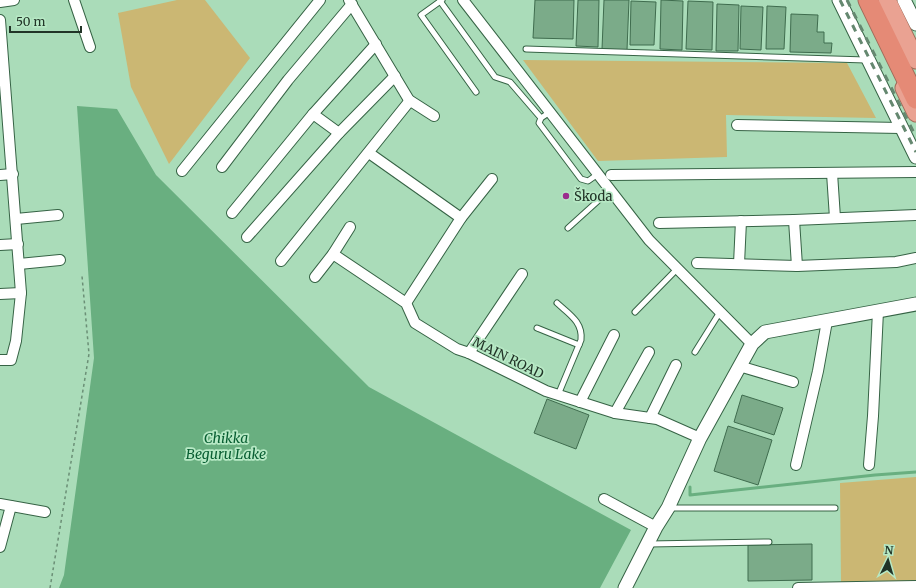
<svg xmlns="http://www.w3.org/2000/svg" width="916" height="588" font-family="Merriweather,serif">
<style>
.green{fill:#cbb773}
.water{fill:#69af80}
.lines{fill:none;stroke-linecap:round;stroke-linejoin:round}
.stream{stroke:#69af80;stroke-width:3}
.building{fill:#7bab89;stroke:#3f6c4e}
.service-casing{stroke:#366345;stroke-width:7}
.minor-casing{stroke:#366345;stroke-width:12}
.tertiary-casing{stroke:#366345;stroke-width:15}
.trunk-casing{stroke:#a06c5a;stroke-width:19}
.motorway-casing{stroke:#a06c5a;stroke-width:21}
.path{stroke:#6b8f76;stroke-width:1.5;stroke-dasharray:3 3;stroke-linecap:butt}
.service{stroke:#fff;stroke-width:5}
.minor{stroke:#fff;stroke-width:10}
.tertiary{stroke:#fff;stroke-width:13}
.trunk{stroke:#eaa292;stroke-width:17}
.motorway{stroke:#e58a76;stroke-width:19}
.rail{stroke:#658870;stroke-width:3;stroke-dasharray:7 7;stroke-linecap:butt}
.poi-dot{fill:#9b2d8d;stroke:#b7e9c5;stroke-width:1.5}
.labels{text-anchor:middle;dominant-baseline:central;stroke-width:3.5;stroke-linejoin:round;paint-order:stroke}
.poi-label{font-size:13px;fill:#213427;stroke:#b7e9c5;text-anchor:start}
.street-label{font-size:13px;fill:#213427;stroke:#b7e9c5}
.water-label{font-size:14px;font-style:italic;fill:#085e32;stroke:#b7e9c5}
</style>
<rect width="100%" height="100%" fill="#aadcb9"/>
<g class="green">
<polygon points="177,0 205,0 250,58 169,164 131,87 118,13"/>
<polygon points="523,60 847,63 876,118 726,115 727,157 598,161"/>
<polygon points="916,477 916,581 841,583 840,483"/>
</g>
<polygon class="water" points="77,106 117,109 156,175 369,387 631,530 600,588 59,588 64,575 94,358"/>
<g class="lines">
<polyline class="stream" points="690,487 690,495 875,475 916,472"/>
</g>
<g class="building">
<polygon points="535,0 574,0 573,39 533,38"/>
<polygon points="578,0 599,0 598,47 576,46"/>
<polygon points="604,0 629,0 627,50 602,49"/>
<polygon points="661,0 683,1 682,50 660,49"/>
<polygon points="631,1 656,2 654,45 630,45"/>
<polygon points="688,1 713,2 712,50 686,49"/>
<polygon points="717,4 739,5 738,51 716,51"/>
<polygon points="741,6 763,7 761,50 740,49"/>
<polygon points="767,6 786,7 784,49 766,49"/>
<polygon points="791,14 818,15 817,32 824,32 824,43 832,43 831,53 790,52"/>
<polygon points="742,395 783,408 774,435 734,422"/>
<polygon points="547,399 589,415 576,449 534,433"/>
<polygon points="728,426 772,440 758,485 714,471"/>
<polygon points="812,544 812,580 748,581 748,545"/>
</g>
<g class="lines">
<defs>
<g id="service">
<polyline points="442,0 421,15 476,92"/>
<polyline points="440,1 495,77 510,82 541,118"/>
<polyline points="526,49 866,60"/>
<polyline points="550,112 541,118 539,123 581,179 588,181 598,174"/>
<polyline points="568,228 610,190"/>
<path d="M557 303C569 314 583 322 581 340L558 395"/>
<polyline points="635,312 677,269"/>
<polyline points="537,328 579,345"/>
<polyline points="695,352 720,312"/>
<polyline points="669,508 835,508"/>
<polyline points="649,544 769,542"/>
</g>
<g id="minor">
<polyline points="74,0 90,47"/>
<polyline points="349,0 409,100 434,116"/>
<polyline points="463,0 649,240 752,344"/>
<polyline points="0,2 14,0"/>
<polyline points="0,20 21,293 16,341 11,360 0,360"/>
<polyline points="313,114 339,133"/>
<polyline points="737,125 901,128"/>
<polyline points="369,153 461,218 406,303"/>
<polyline points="222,167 288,80 352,4"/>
<polyline points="182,171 320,0"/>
<polyline points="832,173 835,218"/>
<polyline points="0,175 13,174"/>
<polyline points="611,175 916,172"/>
<polyline points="232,213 313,114 376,44"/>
<polyline points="461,218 492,179"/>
<polyline points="16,219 58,215"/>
<polyline points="794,220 797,266"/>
<polyline points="659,223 794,220 916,215"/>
<polyline points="247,237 339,133 395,76"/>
<polyline points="0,245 18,244"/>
<polyline points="333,254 406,303 415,323 457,349 469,353 546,391 615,413 657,419 700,438"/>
<polyline points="281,261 408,103 409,100"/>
<polyline points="697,263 797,266 896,262 916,258"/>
<polyline points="19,264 60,260"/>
<polyline points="739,264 741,221"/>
<polyline points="315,277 333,254 350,227"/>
<polyline points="0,294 21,293"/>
<polyline points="469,353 522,274"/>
<polyline points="739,366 793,382"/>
<polyline points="580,402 614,335"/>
<polyline points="615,413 649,352"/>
<polyline points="650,418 676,365"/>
<polyline points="796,465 818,371 827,321"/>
<polyline points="869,465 873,416 878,311"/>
<polyline points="604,499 656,527"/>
<polyline points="0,504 45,512"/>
<polyline points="0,547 11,506"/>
<polyline points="798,588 916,586"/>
</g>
<g id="tertiary">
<polyline points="839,0 916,157"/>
<polyline points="904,0 916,24"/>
<polyline points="625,588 656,527 668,508 700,438 752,344 765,332 916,304"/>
</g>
<g id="trunk">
<polyline points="887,0 916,60"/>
<polyline points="904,88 916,113"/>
</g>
<polyline id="motorway" points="868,0 916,99"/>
</defs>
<use href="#service" class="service-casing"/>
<use href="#minor" class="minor-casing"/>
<use href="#tertiary" class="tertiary-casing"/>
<use href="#trunk" class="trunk-casing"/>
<use href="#motorway" class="motorway-casing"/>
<polyline class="path" points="50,588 89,354 82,276"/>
<use href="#service" class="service"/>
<use href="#minor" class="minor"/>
<use href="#tertiary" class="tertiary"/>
<use href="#trunk" class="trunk"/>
<use href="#motorway" class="motorway"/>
<g class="rail">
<polyline points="840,0 916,152"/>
<polyline points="847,0 916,137"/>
</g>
</g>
<circle class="poi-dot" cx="566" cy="196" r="4"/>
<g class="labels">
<g class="poi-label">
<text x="574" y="196">Škoda</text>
</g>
<g class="street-label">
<text transform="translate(508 358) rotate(26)">MAIN ROAD</text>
</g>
<g class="water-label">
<text x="226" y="438">Chikka<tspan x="226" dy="16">Beguru Lake</tspan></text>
</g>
</g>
<g transform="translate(888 560) rotate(5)" stroke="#b7e9c5" stroke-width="3" paint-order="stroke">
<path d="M0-3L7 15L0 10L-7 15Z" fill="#213427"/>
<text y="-6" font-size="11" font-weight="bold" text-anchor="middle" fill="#213427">N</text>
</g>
<path d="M10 26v6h71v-6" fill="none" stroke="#213427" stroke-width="2"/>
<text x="16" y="26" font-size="12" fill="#213427" stroke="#b7e9c5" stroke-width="3" paint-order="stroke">50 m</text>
</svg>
